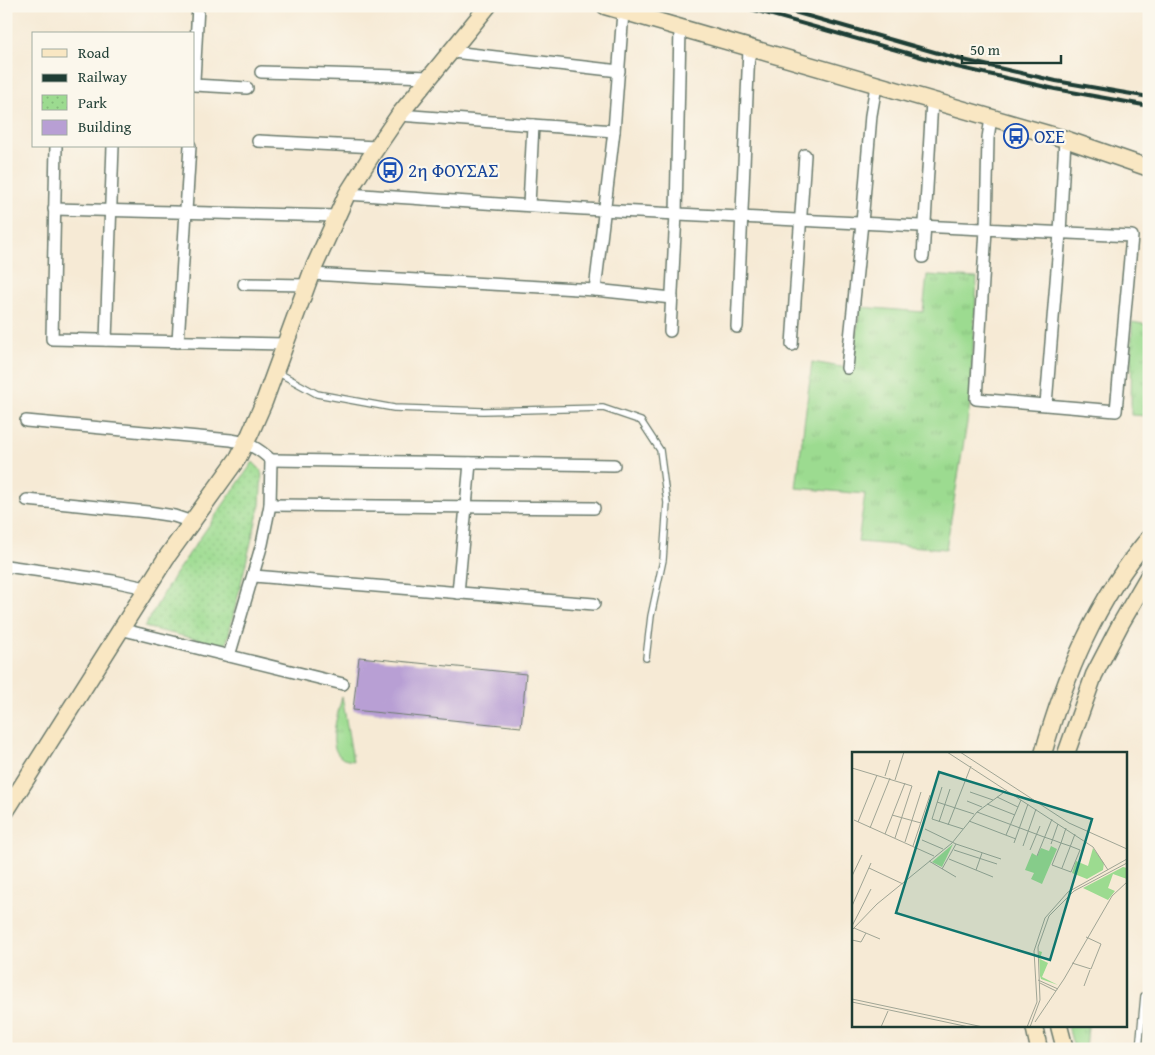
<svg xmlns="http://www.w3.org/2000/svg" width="1155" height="1055" font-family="'Gentium Book Plus',serif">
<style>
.grass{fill:url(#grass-tufts);stroke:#5e8c62}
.park{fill:url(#park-dots);stroke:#5e8c62}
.building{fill:#b89fd4}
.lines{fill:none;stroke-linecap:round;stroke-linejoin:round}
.lane-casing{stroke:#6a7a6c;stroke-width:8}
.street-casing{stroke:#6a7a6c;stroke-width:14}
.secondary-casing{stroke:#6a7a6c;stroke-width:19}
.lane{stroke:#fff;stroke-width:5.5}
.street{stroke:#fff;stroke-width:11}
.secondary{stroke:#f9e7c3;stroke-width:16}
.rail{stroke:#1f3d34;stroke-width:4}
.labels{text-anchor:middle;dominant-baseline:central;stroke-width:4.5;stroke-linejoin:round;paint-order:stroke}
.transit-label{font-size:19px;fill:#164399;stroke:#fbf7ec;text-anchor:start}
.inset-road{fill:none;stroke:#a0a595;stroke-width:1}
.view{fill:#0f766e;fill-opacity:0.15;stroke:#0f766e;stroke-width:2.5}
.inset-edge{fill:none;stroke:#1f3d34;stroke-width:2.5}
</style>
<defs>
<pattern id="grass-tufts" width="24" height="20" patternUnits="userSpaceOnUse" patternTransform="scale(1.25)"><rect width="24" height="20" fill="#9cdb90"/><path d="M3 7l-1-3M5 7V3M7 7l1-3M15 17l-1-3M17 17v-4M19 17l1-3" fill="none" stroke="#86bd7d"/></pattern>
<pattern id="park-dots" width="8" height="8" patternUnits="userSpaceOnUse" patternTransform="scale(1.25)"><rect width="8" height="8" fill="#9cdb90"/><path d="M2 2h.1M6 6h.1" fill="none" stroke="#86bd7d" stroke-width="1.8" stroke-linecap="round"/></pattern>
</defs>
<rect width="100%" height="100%" fill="#fbf7ec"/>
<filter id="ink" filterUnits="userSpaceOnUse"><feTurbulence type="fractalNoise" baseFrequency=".02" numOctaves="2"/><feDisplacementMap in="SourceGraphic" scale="10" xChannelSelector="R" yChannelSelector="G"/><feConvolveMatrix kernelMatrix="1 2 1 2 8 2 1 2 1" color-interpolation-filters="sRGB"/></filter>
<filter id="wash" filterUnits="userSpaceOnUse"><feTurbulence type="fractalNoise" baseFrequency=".0096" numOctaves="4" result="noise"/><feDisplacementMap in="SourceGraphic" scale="20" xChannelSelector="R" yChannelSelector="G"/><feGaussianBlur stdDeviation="1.12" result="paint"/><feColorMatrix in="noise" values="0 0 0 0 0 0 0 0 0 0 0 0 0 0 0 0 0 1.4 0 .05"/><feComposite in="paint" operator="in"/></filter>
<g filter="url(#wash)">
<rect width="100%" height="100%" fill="#f6ead5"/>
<g class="grass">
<polygon points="927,275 977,278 970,405 946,549 858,542 865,494 796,488 812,362 853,369 860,307 923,312"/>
<polygon points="1132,322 1149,325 1149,416 1131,415"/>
<path d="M342 696 353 761C350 760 344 760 342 758 325 747 339 712 342 696Z"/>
<polygon points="1068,1026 1088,1026 1086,1049 1074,1049"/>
</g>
<polygon class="park" points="253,462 262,471 260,505 226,646 144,627 175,574"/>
<g id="blocks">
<polygon class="building" points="359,657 526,674 521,727 353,710"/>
</g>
</g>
<g filter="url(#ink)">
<use href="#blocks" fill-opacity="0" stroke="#6a7a6c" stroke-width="1"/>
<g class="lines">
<defs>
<g id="lane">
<polyline points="277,372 317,394 394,408 483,411 603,408 641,421 660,450 667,503 663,560 651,616 646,658"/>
<polyline points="1139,1049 1144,996"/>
</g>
<g id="street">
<polyline points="453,52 619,71"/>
<polyline points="261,72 431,77"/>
<polyline points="194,80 198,6"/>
<polyline points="194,85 247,88"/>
<polyline points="399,115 614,131"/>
<polyline points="258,141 376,147"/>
<polyline points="56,146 52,339 285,344"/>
<path d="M347 194C457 201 568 209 678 214 829 222 981 229 1132 236L1116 411 976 399 986 229 988 138 991 118"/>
<polyline points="529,205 533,125"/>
<polyline points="54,209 337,216"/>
<polyline points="923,257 932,101"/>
<polyline points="311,274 595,290 672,298"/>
<polyline points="244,284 307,285"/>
<polyline points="595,290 614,131 623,12"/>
<polyline points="737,327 749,49"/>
<polyline points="670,331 676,214 680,29"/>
<polyline points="106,340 113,146"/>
<polyline points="178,342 190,146"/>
<polyline points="792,345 805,155"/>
<polyline points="847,368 862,223 871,115 876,86"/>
<polyline points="1046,404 1060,233 1065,139"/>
<path d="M26 421 231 440C249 443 258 448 271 460L270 505 262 544 229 656"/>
<polyline points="271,460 614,465"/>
<polyline points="27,500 148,512 174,516 192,522"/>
<polyline points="270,505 594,508"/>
<polyline points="6,566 113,581 146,588"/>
<polyline points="254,576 594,604"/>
<polyline points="458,593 470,463"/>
<polyline points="120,629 343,684"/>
</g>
<g id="secondary">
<polyline points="605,6 1065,139 1149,168"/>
<path d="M1043 754C1065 676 1096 600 1149 538"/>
<polyline points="1066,754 1094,675 1120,625 1149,575"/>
<polyline points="6,811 166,558 238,458 250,434 264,402 311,274 347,194 373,153 399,115 488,6"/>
<polyline points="1034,1026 1039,1049"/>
<polyline points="1059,1026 1065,1049"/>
</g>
</defs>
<use href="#lane" class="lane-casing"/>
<use href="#street" class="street-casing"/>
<use href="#secondary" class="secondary-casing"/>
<use href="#lane" class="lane"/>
<use href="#street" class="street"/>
<use href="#secondary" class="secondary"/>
<g class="rail">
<polyline points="740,6 957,67 1055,89 1149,106"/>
<polyline points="773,6 959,59 1056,81 1149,97"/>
</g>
</g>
</g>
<defs>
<symbol id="bus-ring" viewBox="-11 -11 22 22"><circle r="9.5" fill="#fbf7ec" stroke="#1a4fb4" stroke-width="1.5"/><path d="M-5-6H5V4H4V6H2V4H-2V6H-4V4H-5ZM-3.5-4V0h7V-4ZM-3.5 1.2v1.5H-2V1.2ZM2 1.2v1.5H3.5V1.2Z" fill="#1a4fb4"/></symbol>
</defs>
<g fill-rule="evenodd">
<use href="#bus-ring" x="1002" y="122" width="28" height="28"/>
<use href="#bus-ring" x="376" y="156" width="28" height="28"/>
</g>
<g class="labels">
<g class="transit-label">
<text x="1034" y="136">ΟΣΕ</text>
<text x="408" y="170">2η ΦΟΥΣΑΣ</text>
</g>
</g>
<g transform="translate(852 752)">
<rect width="275" height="275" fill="#f6ead5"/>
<path d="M199 94 205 97 190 132 179 127 182 121 173 118 180 101 185 104 189 96 197 99ZM241 96 252 111 251 118 235 127 220 121 224 109 236 114ZM271 115 275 116V127L261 122 256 136 263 139 256 148 231 136ZM187 199 190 200 188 207 196 211 190 225 206 233 189 227 188 224Z" fill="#9cdb90"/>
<path d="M101 92 90 115 80 110Z" fill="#9cdb90"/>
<path class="inset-road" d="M95 0 241 95 256 118M108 0 217 71 275 97M0 16 60 34 43 86M33 24 38 8M43 28 52 0M90 35 80 67 111 77M118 40 141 48M145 45 166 55M115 49 130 55M85 50 122 62M135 52 163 63M125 60 168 76 192 85 201 88 209 91 218 94 228 98 219 120 200 113 209 91 214 76M40 63 69 71M2 68 82 104M117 69 164 87M6 70 25 23M87 70 98 37M96 73 119 14M18 76 38 26M73 77 104 92 90 117M33 82 53 31M154 83 169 48M70 88 91 97M53 90 69 40M162 91 176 52M104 92 149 107M199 92 206 72M61 94 78 43M171 94 184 57M102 98 145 112M178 98 188 74M185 104 200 67M97 107 141 125M77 109 104 125M17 116 51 132M210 116 223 82M124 118 130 101M0 124 10 103M0 154 19 111M0 174 19 137M2 176 28 187M0 178 25 152 100 91 125 60 155 38M0 188 9 190 14 181M220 211 239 217 249 192 234 185M186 228 206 237M188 231 204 239M232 234 238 218M0 247 131 275M0 250 117 275M183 270 212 227 260 144 275 130M29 275 36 259M175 275 185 250 182 199 193 166 216 140 275 107M178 275 188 248 186 195 197 164 222 139 275 111"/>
<path class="view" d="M87 20 240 67 198 208 44 161Z"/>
<rect width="275" height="275" class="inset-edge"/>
</g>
<rect width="1155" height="1055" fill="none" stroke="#fbf7ec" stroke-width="25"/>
<rect x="32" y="32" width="162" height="115" fill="#fbf7ec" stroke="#a3ada2"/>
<rect x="42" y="49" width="25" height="8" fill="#f9e7c3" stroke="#a3ada2"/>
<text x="78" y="58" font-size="15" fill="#1f3d34">Road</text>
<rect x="42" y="74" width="25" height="8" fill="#1f3d34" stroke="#a3ada2"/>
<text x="78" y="82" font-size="15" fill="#1f3d34">Railway</text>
<rect x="42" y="95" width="25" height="15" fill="url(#park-dots)" stroke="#a3ada2"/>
<text x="78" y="108" font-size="15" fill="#1f3d34">Park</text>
<rect x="42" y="120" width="25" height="15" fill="#b89fd4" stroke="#a3ada2"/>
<text x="78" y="132" font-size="15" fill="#1f3d34">Building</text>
<path d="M962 55v8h99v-8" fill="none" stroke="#1f3d34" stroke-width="2.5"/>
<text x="970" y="55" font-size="15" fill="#1f3d34" stroke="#fbf7ec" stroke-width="4" paint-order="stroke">50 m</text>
</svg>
